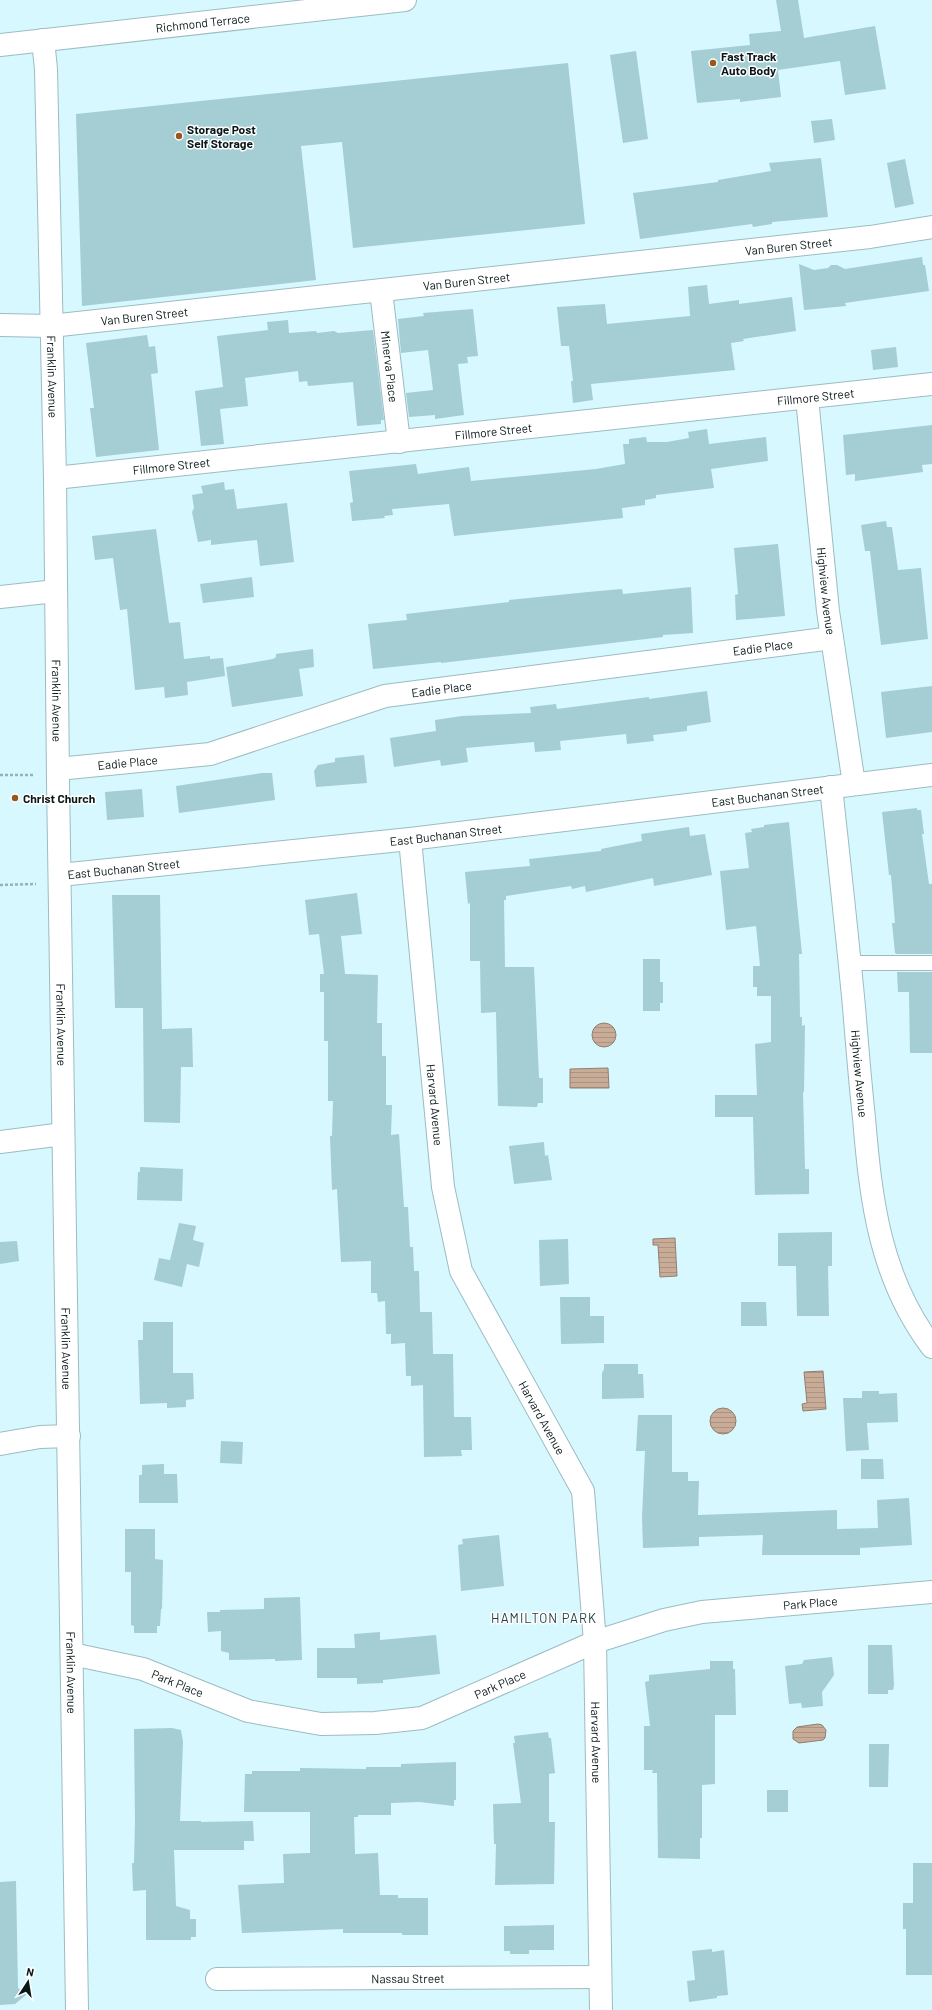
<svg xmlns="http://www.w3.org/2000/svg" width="932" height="2010" font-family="Barlow,sans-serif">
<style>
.water{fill:url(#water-rules);stroke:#907f71}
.building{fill:#a4cdd4}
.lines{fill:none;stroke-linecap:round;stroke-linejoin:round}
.service-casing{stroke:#9cbcc2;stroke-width:16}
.minor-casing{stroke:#9cbcc2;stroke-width:24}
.secondary-casing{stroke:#9cbcc2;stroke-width:24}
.path{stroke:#97b2b7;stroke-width:2.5;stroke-dasharray:3 2;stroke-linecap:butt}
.service{stroke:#fff;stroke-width:14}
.minor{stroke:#fff;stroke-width:22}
.secondary{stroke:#fff;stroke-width:22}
.poi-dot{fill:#97571f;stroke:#fff;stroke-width:1.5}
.labels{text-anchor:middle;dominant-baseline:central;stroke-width:3;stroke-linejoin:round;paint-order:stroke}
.street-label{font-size:12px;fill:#0a1719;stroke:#fff}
.poi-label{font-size:12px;font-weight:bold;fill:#0a1719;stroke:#fff;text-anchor:start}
.neighbourhood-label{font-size:13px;letter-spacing:1px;fill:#1f3c41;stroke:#fff}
</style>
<defs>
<pattern id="water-rules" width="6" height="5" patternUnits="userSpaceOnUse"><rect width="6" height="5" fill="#c9ac97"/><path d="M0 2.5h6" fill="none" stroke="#ab9382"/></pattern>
</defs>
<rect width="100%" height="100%" fill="#d7f8fe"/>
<g class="water">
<circle cx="604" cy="1035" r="12"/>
<polygon points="608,1068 609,1088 570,1088 570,1069"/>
<polygon points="675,1238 677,1276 660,1277 658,1245 653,1245 653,1239"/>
<polygon points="823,1371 826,1409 803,1411 802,1404 807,1403 804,1372"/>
<circle cx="723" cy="1421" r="13"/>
<polygon points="818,1724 822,1725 826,1730 825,1738 823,1740 799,1743 793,1739 793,1731 797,1727"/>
</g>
<g class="building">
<polygon points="776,0 798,0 804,38 875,26 886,89 845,95 840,61 778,70 781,97 740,102 740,99 697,103 691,51 750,45 749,34 781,31"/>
<polygon points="636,51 648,139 623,143 610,55"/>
<polygon points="568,63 585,224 353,248 342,142 301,146 316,280 82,306 76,114"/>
<polygon points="832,119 835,140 814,143 811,121"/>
<polygon points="821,158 828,217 772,222 772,224 753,227 752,224 640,239 633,193 718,182 718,180 771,171 769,163"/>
<polygon points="905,159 914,204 895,208 887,163"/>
<polygon points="922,257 923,265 925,265 929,291 845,303 846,306 804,310 799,264 814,270 828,268 831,265 837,265 845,269"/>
<polygon points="707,285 709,304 739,300 739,304 792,297 796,331 743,339 744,341 731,343 735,370 591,384 593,400 573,403 571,381 573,381 569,346 561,346 557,307 605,304 607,324 690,316 688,287"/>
<polygon points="473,309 478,356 467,357 468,363 458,364 464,415 435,419 435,415 409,417 406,393 433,390 428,350 401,353 398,319 424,316 423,313"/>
<polygon points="288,320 289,333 316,331 317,333 334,331 338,333 373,330 384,420 381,420 381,424 357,426 353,382 308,386 307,381 299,382 298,371 245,378 248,406 220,409 224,444 201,446 195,391 223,387 217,336 268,330 267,322"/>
<polygon points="147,335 149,347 155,346 158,373 151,374 159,450 96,457 90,408 94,408 86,343"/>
<polygon points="896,347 898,367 873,370 871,350"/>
<polygon points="932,425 932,464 922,465 923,472 855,481 855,474 846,475 843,435"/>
<polygon points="707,429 709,444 766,437 768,461 711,469 714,488 656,495 656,498 645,500 645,505 622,508 623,518 454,536 449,504 392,509 393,515 384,516 385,518 352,521 350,503 353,502 349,471 416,464 418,474 469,467 471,481 596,469 625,464 623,444 629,444 629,439 646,437 647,442 667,442 689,438 688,432"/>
<polygon points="224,482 225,490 234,489 237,509 287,503 294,562 260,566 257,540 211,545 211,540 198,542 192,512 194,508 192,495 203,493 201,486"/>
<polygon points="886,521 887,527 892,527 898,570 921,568 928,639 881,645 870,551 865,551 861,525"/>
<polygon points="156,529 169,623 180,622 184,659 210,656 210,659 223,658 225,676 187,682 188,695 165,698 164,687 135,690 127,609 120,610 113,558 95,560 92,536"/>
<polygon points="778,544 785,616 736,620 735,595 738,594 734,548"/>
<polygon points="252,577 254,597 203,603 200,584"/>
<polygon points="691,587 693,633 663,635 663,637 441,663 441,662 373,669 368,624 407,620 406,614 509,602 509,600 588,592 622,589 623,594"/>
<polygon points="313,649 314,667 299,669 303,696 232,707 226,667 273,659 276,657 276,654"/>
<polygon points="932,686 932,732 886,738 881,692"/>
<polygon points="707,691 711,722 687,726 687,731 653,735 654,741 627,744 626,734 560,741 561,750 535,752 534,742 466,748 468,762 441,766 440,760 394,767 390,738 436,731 435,720 462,716 531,713 530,707 556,704 557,709 649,697 649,699"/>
<polygon points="364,755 367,783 316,787 314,771 318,765 335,762 335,758"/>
<polygon points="262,773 272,773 275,800 179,813 176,786"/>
<polygon points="142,789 144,817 107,820 105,792"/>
<polygon points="917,808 917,810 921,810 924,834 922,834 929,884 932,884 932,954 897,954 895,953 892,923 895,923 891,875 889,875 882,812"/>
<polygon points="789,822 802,954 799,954 800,1017 802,1017 802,1026 805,1025 804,1092 803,1092 805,1169 809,1169 809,1194 755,1195 753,1117 715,1117 715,1095 757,1095 755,1044 771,1042 771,996 757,996 757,987 753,987 753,966 760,966 756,926 726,930 720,871 749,868 745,833 752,832 751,829 764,827 764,825"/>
<polygon points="689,827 690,836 705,834 712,875 654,886 653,878 586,892 585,886 572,889 571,886 506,896 506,900 504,900 505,967 534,967 539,1078 543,1078 543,1103 538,1103 537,1107 498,1106 496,1012 481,1013 480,961 470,961 470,903 468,904 465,872 530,866 529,859 601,851 601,849 642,841 641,834"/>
<polygon points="357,893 362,934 341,936 345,974 378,975 377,1023 382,1023 382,1056 386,1056 386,1105 392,1105 391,1135 399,1134 404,1207 408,1207 410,1247 413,1247 414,1271 419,1271 420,1312 432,1312 433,1354 453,1354 454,1417 471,1417 472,1450 461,1450 462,1456 424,1457 423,1385 411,1386 411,1376 406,1376 405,1343 391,1344 391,1334 386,1334 385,1301 378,1302 377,1293 371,1293 371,1261 341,1262 337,1189 332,1190 330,1136 332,1136 333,1101 328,1101 328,1041 324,1041 324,992 320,992 320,974 324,974 319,934 309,935 305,900"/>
<polygon points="112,895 160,895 162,1029 192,1028 193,1067 181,1067 180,1123 144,1122 143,1008 115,1008"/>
<polygon points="643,959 660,959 660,982 663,982 663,1003 660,1003 660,1011 643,1011"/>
<polygon points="897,972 932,972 932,1053 910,1053 909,992 898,992"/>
<polygon points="544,1142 545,1156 548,1155 552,1180 514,1184 509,1146"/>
<polygon points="140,1167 183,1169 182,1201 137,1200 138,1172 140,1172"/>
<polygon points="179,1223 196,1226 193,1240 204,1243 199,1267 187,1264 182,1287 154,1280 159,1258 170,1260"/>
<polygon points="832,1232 832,1266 828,1266 829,1316 797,1316 796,1266 778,1266 778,1233"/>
<polygon points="568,1239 569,1284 540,1286 539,1240"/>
<polygon points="17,1241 19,1261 0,1264 0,1242"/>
<polygon points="560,1297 590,1297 590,1316 604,1316 604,1343 561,1344"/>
<polygon points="741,1302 766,1302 767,1326 741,1326"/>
<polygon points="143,1322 173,1322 173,1373 193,1373 194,1399 186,1400 186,1407 167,1408 167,1403 140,1404 138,1340 143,1340"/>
<polygon points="604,1364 638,1364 638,1374 643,1374 644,1398 602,1399 602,1373 604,1369"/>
<polygon points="862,1391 879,1391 879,1394 897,1393 898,1422 867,1423 869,1450 846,1451 843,1398 862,1398"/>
<polygon points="638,1415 672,1415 672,1472 688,1472 688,1481 699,1481 698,1515 837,1510 837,1529 878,1528 877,1500 909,1498 912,1545 860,1548 860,1555 762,1555 763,1535 699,1537 699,1546 643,1548 642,1517 645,1451 636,1451"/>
<polygon points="221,1441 243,1442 242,1464 220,1463"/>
<polygon points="861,1459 883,1459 884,1479 861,1479"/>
<polygon points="164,1464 164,1474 177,1474 178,1503 139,1503 139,1475 142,1475 142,1465"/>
<polygon points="125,1529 155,1529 155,1559 163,1560 162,1609 161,1609 160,1626 157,1626 157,1633 134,1633 134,1626 131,1625 131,1572 125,1572"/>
<polygon points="499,1535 504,1586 461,1591 458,1545 463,1544 462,1539"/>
<polygon points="300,1597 302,1660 275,1661 275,1659 229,1660 229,1653 221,1651 221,1631 208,1632 207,1612 220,1612 220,1610 264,1609 264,1598"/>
<polygon points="380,1632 380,1640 436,1635 440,1674 383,1680 383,1683 357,1684 357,1678 317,1678 317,1648 355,1648 354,1634"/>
<polygon points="868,1645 892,1645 894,1685 893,1690 888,1690 888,1694 868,1694"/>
<polygon points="832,1657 834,1675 822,1692 823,1706 802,1708 801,1703 789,1704 785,1666 802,1664 804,1660"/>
<polygon points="710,1661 733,1661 733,1669 735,1669 736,1715 715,1715 715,1784 702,1785 702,1838 700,1838 700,1859 658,1858 657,1773 652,1773 653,1770 644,1770 644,1726 650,1726 645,1682 649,1681 649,1675 710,1669"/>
<polygon points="172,1728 181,1730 183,1742 180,1821 201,1821 201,1822 253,1821 254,1841 244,1841 244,1850 174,1850 176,1906 190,1910 190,1919 196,1919 196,1937 191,1937 191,1940 146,1940 146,1890 133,1891 132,1863 134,1863 135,1822 134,1729"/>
<polygon points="548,1732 549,1738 551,1738 555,1773 549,1774 549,1822 555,1822 554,1884 495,1885 496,1844 494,1844 493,1804 521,1803 513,1743 515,1743 514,1736"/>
<polygon points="869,1744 889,1744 888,1787 869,1787"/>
<polygon points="456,1762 456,1800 454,1800 454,1806 419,1802 391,1803 391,1815 358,1815 358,1817 354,1817 355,1854 378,1853 380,1895 398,1895 398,1898 428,1898 428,1935 402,1935 402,1933 343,1933 343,1929 242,1933 238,1885 284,1883 283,1854 310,1853 310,1812 244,1812 245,1774 252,1774 252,1771 300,1771 300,1768 366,1769 366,1767 401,1767 401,1764"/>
<rect x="767" y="1790" width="21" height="22"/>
<polygon points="913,1863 932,1863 932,1975 906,1975 906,1929 903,1929 903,1903 913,1903"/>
<polygon points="16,1881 18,1988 27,1994 15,2004 0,2005 0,1882"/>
<polygon points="554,1925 554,1950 529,1950 529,1954 510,1954 510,1951 504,1951 504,1926"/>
<polygon points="712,1949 712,1952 724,1950 728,1995 717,1996 717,1998 689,2002 687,1981 695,1980 692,1951"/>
</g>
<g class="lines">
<defs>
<polyline id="service" points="850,963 932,963"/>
<g id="minor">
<path id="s1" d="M43 40 46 69 55 478 58 781 77 2010"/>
<path id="s2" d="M381 291 399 442"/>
<path id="s3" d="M0 325 51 326 78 323 870 237 932 227"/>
<path id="s4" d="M807 398 828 611 854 784"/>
<path id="s5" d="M55 478 932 384"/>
<polyline points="0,597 56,591"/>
<path id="s6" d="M58 769 210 754 385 696 832 638"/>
<path id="s7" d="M831 787C839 860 847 933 854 1007 857 1044 860 1081 864 1118 871 1202 880 1278 932 1347"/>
<path id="s8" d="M410 839 443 1187 461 1271 583 1491 595 1642 601 2010"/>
<path id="s9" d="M60 875 410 839 932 775"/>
<polyline points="0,1142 63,1134"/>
<polyline points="0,1444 40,1437 69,1436"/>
<path id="s10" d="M72 1654 143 1669 248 1711 321 1724 375 1723 422 1718 595 1642 664 1620 702 1612 932 1592"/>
<path id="s11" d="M217 1979 600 1977"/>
</g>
<g id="secondary">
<path id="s12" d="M0 45 405 0"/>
</g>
</defs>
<use href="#service" class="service-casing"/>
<use href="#minor" class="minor-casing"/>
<use href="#secondary" class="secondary-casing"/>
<g class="path">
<polyline points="0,775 34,775"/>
<polyline points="0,885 36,884"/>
</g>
<use href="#service" class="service"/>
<use href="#minor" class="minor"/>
<use href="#secondary" class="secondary"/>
</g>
<g class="poi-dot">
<circle cx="713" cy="63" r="4"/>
<circle cx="179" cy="136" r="4"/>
<circle cx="15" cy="798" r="4"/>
</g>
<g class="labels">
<g class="street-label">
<text stroke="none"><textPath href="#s12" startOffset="204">Richmond Terrace</textPath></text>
<text stroke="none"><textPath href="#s3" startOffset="793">Van Buren Street</textPath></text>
<text stroke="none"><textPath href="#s3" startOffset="469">Van Buren Street</textPath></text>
<text stroke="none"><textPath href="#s3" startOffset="145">Van Buren Street</textPath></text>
<text stroke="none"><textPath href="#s2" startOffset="76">Minerva Place</textPath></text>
<text stroke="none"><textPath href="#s1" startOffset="337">Franklin Avenue</textPath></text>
<text stroke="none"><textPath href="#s5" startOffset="765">Fillmore Street</textPath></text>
<text stroke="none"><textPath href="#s5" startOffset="441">Fillmore Street</textPath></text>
<text stroke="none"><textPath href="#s5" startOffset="117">Fillmore Street</textPath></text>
<text stroke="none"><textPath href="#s4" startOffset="194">Highview Avenue</textPath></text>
<text stroke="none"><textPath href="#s6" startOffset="718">Eadie Place</textPath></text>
<text stroke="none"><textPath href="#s6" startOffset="394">Eadie Place</textPath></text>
<text stroke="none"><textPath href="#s1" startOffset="661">Franklin Avenue</textPath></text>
<text stroke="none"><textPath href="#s6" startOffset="70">Eadie Place</textPath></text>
<text stroke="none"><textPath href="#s9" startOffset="712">East Buchanan Street</textPath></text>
<text stroke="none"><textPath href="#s9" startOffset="388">East Buchanan Street</textPath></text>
<text stroke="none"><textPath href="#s9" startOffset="64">East Buchanan Street</textPath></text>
<text stroke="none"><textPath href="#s1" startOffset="985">Franklin Avenue</textPath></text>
<text stroke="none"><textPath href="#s7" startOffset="288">Highview Avenue</textPath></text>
<text stroke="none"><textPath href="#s8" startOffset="267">Harvard Avenue</textPath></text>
<text stroke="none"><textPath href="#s1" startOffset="1309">Franklin Avenue</textPath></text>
<text stroke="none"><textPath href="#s8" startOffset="603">Harvard Avenue</textPath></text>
<text stroke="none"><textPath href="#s10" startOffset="770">Park Place</textPath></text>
<text stroke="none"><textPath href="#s1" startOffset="1633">Franklin Avenue</textPath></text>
<text stroke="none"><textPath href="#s10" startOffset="110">Park Place</textPath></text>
<text stroke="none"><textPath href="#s10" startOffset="446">Park Place</textPath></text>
<text stroke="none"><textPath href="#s8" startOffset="939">Harvard Avenue</textPath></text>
<text stroke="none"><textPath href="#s11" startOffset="191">Nassau Street</textPath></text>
</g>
<g class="poi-label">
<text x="721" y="56">Fast Track<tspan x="721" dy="14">Auto Body</tspan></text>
<text x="187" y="129">Storage Post<tspan x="187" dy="14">Self Storage</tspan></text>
<text x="23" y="798">Christ Church</text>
</g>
<g class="neighbourhood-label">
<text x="544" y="1618">HAMILTON PARK</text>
</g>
</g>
<g transform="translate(28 1982) rotate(12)" stroke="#ffffff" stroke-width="3" paint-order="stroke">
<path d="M0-3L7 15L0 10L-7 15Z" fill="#0a1719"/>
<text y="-6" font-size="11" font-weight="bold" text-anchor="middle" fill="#0a1719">N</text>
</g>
</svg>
